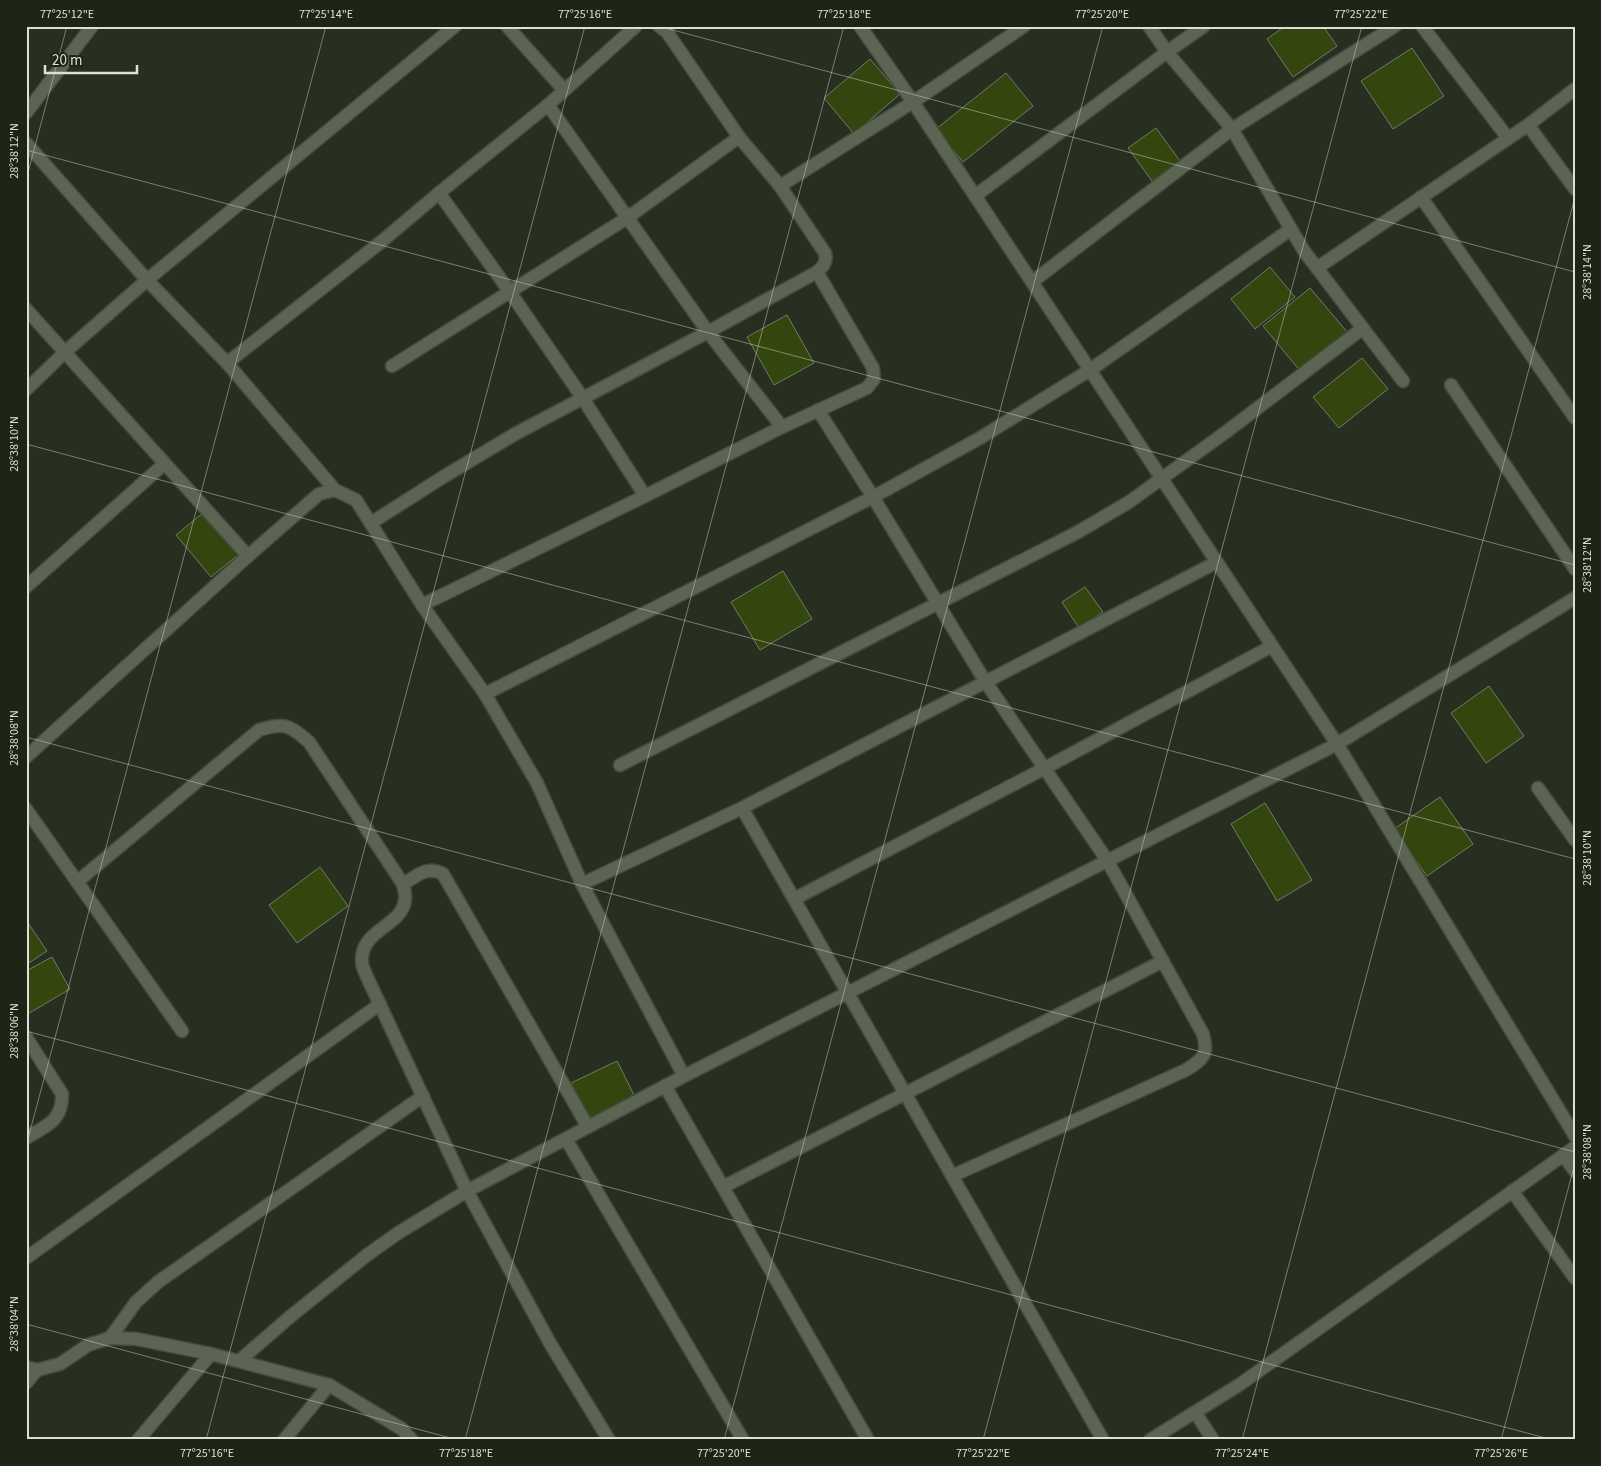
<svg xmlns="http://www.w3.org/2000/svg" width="1601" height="1466" font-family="'Source Sans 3',sans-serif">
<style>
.building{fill:#32460e;stroke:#727a69}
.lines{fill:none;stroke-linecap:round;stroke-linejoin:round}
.minor-casing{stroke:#454b3f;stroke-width:15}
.minor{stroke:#5c6453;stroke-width:12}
.ticks{fill:none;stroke:#dce1d7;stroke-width:1;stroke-opacity:0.45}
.neatline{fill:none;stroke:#dce1d7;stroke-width:2}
.ticks-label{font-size:12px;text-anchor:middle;fill:#dce1d7}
</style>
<rect width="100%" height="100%" fill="#282e20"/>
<g class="building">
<polygon points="1285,26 1323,26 1337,46 1293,77 1267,39"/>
<polygon points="1412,48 1444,96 1393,129 1361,81"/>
<polygon points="870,59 900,94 854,134 824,98"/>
<polygon points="1006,73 1033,106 963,162 936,129"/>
<polygon points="1156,128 1180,161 1152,181 1128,148"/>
<polygon points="1270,267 1295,297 1255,329 1231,299"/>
<polygon points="1310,288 1348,333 1301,372 1263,326"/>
<polygon points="787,315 814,363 774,385 747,337"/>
<polygon points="1362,358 1388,389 1339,428 1313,397"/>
<polygon points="204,512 239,554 211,577 176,535"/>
<polygon points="783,571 812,619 760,650 731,602"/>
<polygon points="1085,587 1103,612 1079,628 1062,602"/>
<polygon points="1489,686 1524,736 1486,763 1451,713"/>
<polygon points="1440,797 1473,844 1427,876 1394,829"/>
<polygon points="1265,803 1312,880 1277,901 1231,824"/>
<polygon points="320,867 348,906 297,943 269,905"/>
<polygon points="26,920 47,951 26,965"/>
<polygon points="52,957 70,989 26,1015 26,971"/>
<polygon points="617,1061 635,1097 590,1120 571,1083"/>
</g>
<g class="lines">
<defs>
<g id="minor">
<polyline points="507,26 564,90"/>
<polyline points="860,26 913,102 1337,744 1575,1136"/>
<polyline points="1149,26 1167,52 1232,129 1304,251 1403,381"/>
<polyline points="1422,26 1508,138"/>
<polyline points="548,105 708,332 782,427"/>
<polyline points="26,113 92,26"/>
<polyline points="1528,125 1575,189"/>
<polyline points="26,143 147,280 227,363 335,490"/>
<polyline points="780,186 913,102 1024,26"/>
<polyline points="439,193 510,292 582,397 645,496"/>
<polyline points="975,196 1167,52 1204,26"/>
<polyline points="1421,197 1575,418"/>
<polyline points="1317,268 1528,125 1575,89"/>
<polyline points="1032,282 1232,129 1395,26"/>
<polyline points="26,309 248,556"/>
<polyline points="227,363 381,242 439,193 548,105 636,26"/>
<polyline points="392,366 627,218 739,137"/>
<polyline points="1451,385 1575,569"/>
<polyline points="26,390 65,352 147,280 455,26"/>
<path d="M818 410 873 497 985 681 1107 860 1203 1034C1209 1055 1203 1059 1186 1070L952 1176"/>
<polyline points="371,523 443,477 515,434 708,332 817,272"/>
<polyline points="26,587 164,464"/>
<path d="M422 605 645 496 782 427 867 388 874 379 873 368 817 272C824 266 827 262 825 253L780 186 739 137 667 32 659 26"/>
<polyline points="485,694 873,497 980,438 1090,370 1291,229"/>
<polyline points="26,757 248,556 319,494 335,490 356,500 422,605 485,694 537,783 582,884 684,1076"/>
<polyline points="620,765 1078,532 1129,502 1226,432 1363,328"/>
<polyline points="1538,788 1575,840"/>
<polyline points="742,808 1103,1440"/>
<polyline points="26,809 182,1031"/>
<path d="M77 882 259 730C284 722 290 725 309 742L403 884C404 889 406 895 405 900 402 927 360 929 362 962 362 967 365 972 367 977L467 1191 551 1345 609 1440"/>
<path d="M403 884C417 876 427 865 443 874L588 1127"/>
<polyline points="582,884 742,808 1217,562"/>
<polyline points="794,899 1045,768 1272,646"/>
<path d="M26 1037 62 1094C63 1120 47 1126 26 1138"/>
<polyline points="665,1086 868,1440"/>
<polyline points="566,1139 743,1440"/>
<polyline points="1563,1155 1575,1171"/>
<polyline points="723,1187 1163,961"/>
<polyline points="1512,1191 1575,1278"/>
<polyline points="26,1258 380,1004"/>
<polyline points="110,1338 136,1302 158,1282 423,1096"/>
<polyline points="239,1361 291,1316 367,1255 398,1233 467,1191 684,1076 1337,744 1575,598"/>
<polyline points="26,1367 37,1370 60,1364 88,1345 110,1338 137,1339 211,1354 329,1385 402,1429 412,1440"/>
<polyline points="26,1383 37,1370"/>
<polyline points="1195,1412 1213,1440"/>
<polyline points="138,1440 211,1354"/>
<polyline points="284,1440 329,1385"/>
<polyline points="1150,1440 1239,1385 1575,1147"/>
</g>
</defs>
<use href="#minor" class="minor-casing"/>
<use href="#minor" class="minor"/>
</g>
<path class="ticks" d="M658 26 1575 272M26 150 1575 565M26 180 67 26M26 444 1575 859M26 737 1575 1152M26 1031 1553 1440M26 1146 326 26M26 1324 458 1440M206 1440 585 26M465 1440 844 26M724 1440 1103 26M983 1440 1362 26M1242 1440 1575 197M1501 1440 1575 1163"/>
<rect width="1601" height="1466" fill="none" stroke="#1e2416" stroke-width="55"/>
<path d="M45 65v8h92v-8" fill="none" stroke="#dce1d7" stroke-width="2.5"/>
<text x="52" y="65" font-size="15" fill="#dce1d7" stroke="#1e2416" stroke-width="4" paint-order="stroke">20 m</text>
<rect x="28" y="28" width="1546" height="1410" class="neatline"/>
<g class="ticks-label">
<text x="67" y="18">77°25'12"E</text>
<text x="326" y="18">77°25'14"E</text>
<text x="585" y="18">77°25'16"E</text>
<text x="844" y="18">77°25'18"E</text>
<text x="1102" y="18">77°25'20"E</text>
<text x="1361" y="18">77°25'22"E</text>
<text transform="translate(14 151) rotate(-90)" y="4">28°38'12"N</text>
<text transform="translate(1587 272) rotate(-90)" y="4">28°38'14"N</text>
<text transform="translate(14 444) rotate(-90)" y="4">28°38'10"N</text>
<text transform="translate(1587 565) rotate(-90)" y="4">28°38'12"N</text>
<text transform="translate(14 738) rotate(-90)" y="4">28°38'08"N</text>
<text transform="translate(1587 858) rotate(-90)" y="4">28°38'10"N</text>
<text transform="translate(14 1031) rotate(-90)" y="4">28°38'06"N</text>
<text transform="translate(1587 1152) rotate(-90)" y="4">28°38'08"N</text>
<text transform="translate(14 1324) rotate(-90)" y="4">28°38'04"N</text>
<text x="207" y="1457">77°25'16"E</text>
<text x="466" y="1457">77°25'18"E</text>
<text x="724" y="1457">77°25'20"E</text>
<text x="983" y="1457">77°25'22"E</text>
<text x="1242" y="1457">77°25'24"E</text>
<text x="1501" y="1457">77°25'26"E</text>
</g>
</svg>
